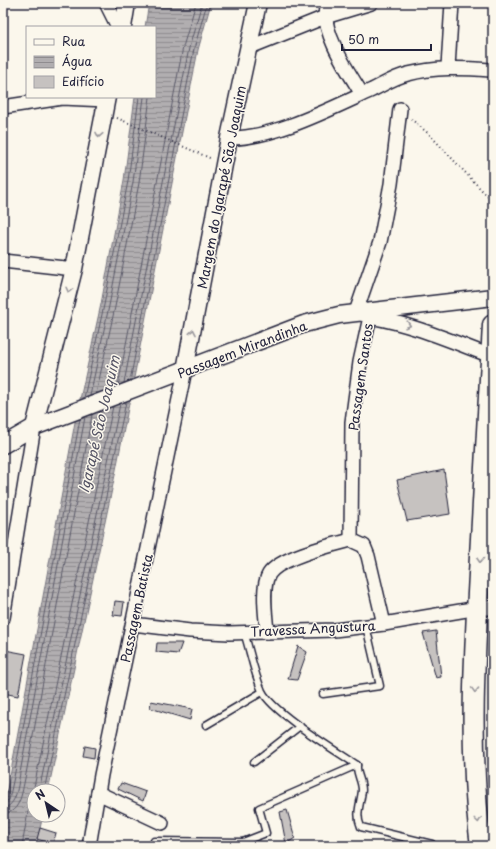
<svg xmlns="http://www.w3.org/2000/svg" width="496" height="849" font-family="'Playpen Sans',sans-serif">
<style>
.water{fill:url(#water-rules);stroke:#787681}
.lines{fill:none;stroke-linecap:round;stroke-linejoin:round}
.shore{stroke:#5b5a6a;stroke-width:1}
.building{fill:#c6c2c0;stroke:#22223b}
.service-casing{stroke:#22223b;stroke-width:9}
.minor-casing{stroke:#22223b;stroke-width:16}
.tertiary-casing{stroke:#22223b;stroke-width:19}
.primary-casing{stroke:#22223b;stroke-width:23}
.path{stroke:#22223b;stroke-width:2;stroke-dasharray:1 3;stroke-linecap:butt}
.service{stroke:#fbf7ec;stroke-width:6}
.minor{stroke:#fbf7ec;stroke-width:13}
.tertiary{stroke:#fbf7ec;stroke-width:16}
.primary{stroke:#fbf7ec;stroke-width:20}
.oneway{stroke:#99979c}
.labels{text-anchor:middle;dominant-baseline:central;stroke-width:3;stroke-linejoin:round;paint-order:stroke}
.street-label{font-size:13px;fill:#22223b;stroke:#fbf7ec}
.water-label{font-size:14px;font-style:italic;fill:#545364;stroke:#fbf7ec}
</style>
<defs>
<pattern id="water-rules" width="6" height="5" patternUnits="userSpaceOnUse"><rect width="6" height="5" fill="#b1aeb0"/><path d="M0 2.5h6" fill="none" stroke="#908d90"/></pattern>
</defs>
<rect width="100%" height="100%" fill="#fbf7ec"/>
<filter id="ink" filterUnits="userSpaceOnUse"><feTurbulence type="fractalNoise" baseFrequency=".025" numOctaves="2"/><feDisplacementMap in="SourceGraphic" scale="8" xChannelSelector="R" yChannelSelector="G"/><feConvolveMatrix kernelMatrix="1 2 1 2 8 2 1 2 1" color-interpolation-filters="sRGB"/></filter>
<g filter="url(#ink)">
<polygon class="water" points="149,3 211,3 198,50 115,475 48,791 34,791 34,815 43,815 36,846 3,846 3,807 11,771 75,422 101,304 124,180 135,97 155,97 155,27 145,27"/>
<g class="lines">
<g class="shore">
<polyline points="130,381 194,49 207,3"/>
<polyline points="124,383 189,48 202,3"/>
<polyline points="118,386 183,47 196,3"/>
<polyline points="96,394 115,307 139,183 150,97"/>
<polyline points="90,396 109,306 133,182 144,97"/>
<polyline points="84,398 104,305 128,181 139,97"/>
<polyline points="39,791 120,404"/>
<polyline points="44,791 126,402"/>
<polyline points="34,795 34,787 113,406"/>
<polyline points="3,803 9,800 15,772 80,419"/>
<path d="M3 808C17 807 18 784 20 773L85 417"/>
<path d="M3 814C22 813 22 789 26 774L92 415"/>
<polyline points="22,846 28,812 34,803"/>
</g>
</g>
<g class="building">
<polygon points="444,470 450,514 407,521 397,480"/>
<polygon points="115,601 124,602 122,616 113,615"/>
<polygon points="436,631 441,677 436,678 423,633"/>
<polygon points="157,643 182,643 178,654 156,652"/>
<polygon points="298,646 307,652 297,680 288,679"/>
<polygon points="5,650 26,654 18,696 3,693 3,660"/>
<polygon points="151,701 192,709 190,720 150,708"/>
<polygon points="85,746 95,748 94,758 83,756"/>
<polygon points="121,783 146,792 143,801 118,789"/>
<polygon points="287,810 295,838 286,844 280,812"/>
<polygon points="40,828 56,833 53,844 37,839"/>
</g>
<g class="lines">
<defs>
<g id="service">
<path d="M244 632C250 651 254 673 262 691 273 713 335 750 357 765 356 773 362 781 362 790 361 803 355 814 361 827L432 844"/>
<polyline points="323,694 380,686 366,626"/>
<polyline points="206,725 262,692"/>
<polyline points="254,762 300,726"/>
<polyline points="154,841 243,842 244,846"/>
<polyline points="243,842 266,833 259,808 357,765"/>
</g>
<g id="minor">
<polyline points="106,3 118,27"/>
<path d="M327 3C318 28 349 73 362 94"/>
<polyline points="250,47 325,17 371,3"/>
<polyline points="448,67 452,3"/>
<polyline points="3,107 62,98 106,100"/>
<path d="M229 138C273 139 332 108 372 90 384 84 395 77 408 74 435 67 462 68 490 70"/>
<polyline points="3,261 74,269"/>
<path d="M370 317C412 324 451 341 491 356"/>
<polyline points="351,540 352,422 360,362 370,317 356,312 380,242 391,184 400,109"/>
<polyline points="3,618 34,427"/>
<polyline points="133,624 190,631 229,633 334,630 384,624 478,608 493,608"/>
<path d="M267 632C266 617 261 587 269 574 280 557 332 545 351 540L364 546 368 556 384 624"/>
<polyline points="98,793 162,823"/>
<polyline points="89,846 101,775 185,370"/>
</g>
<g id="tertiary">
<polyline points="123,27 127,3"/>
<polyline points="185,370 229,138 258,3"/>
<polyline points="34,427 74,269 107,97"/>
<polyline points="3,445 34,427 304,324 339,315 493,297"/>
</g>
<path id="primary" d="M481 846C469 755 474 665 479 574 484 491 488 408 493 325"/>
</defs>
<use href="#service" class="service-casing"/>
<use href="#minor" class="minor-casing"/>
<use href="#tertiary" class="tertiary-casing"/>
<use href="#primary" class="primary-casing"/>
<g class="path">
<polyline points="117,118 212,159"/>
<polyline points="411,119 429,134 493,202"/>
</g>
<use href="#service" class="service"/>
<use href="#minor" class="minor"/>
<use href="#tertiary" class="tertiary"/>
<use href="#primary" class="primary"/>
</g>
<defs><path id="oneway-chevron" d="M-2-3.5L2.5 0L-2 3.5" fill="none" stroke-width="1.6" stroke-linecap="round" stroke-linejoin="round"/></defs>
<g class="oneway">
<use href="#oneway-chevron" transform="translate(99 135) rotate(101)"/>
<use href="#oneway-chevron" transform="translate(69 290) rotate(103)"/>
<use href="#oneway-chevron" transform="translate(408 325) rotate(18)"/>
<use href="#oneway-chevron" transform="translate(193 332) rotate(-79)"/>
<use href="#oneway-chevron" transform="translate(480 560) rotate(93)"/>
<use href="#oneway-chevron" transform="translate(475 690) rotate(92)"/>
<use href="#oneway-chevron" transform="translate(478 820) rotate(83)"/>
</g>
</g>
<g class="labels">
<g class="street-label">
<text transform="translate(221 187) rotate(-79)">Margem do Igarapé São Joaquim</text>
<text transform="translate(242 349) rotate(-21)">Passagem Mirandinha</text>
<text transform="translate(360 377) rotate(-82)">Passagem Santos</text>
<text transform="translate(136 608) rotate(-78)">Passagem Batista</text>
<text transform="translate(313 628) rotate(-3)">Travessa Angustura</text>
</g>
<g class="water-label">
<text transform="translate(99 424) rotate(-77)">Igarapé São Joaquim</text>
</g>
</g>
<rect width="496" height="849" fill="none" stroke="#fbf7ec" stroke-width="16"/>
<rect x="8" y="8" width="480" height="833" fill="none" stroke="#22223b" stroke-width="1.5" filter="url(#ink)"/>
<rect x="26" y="26" width="130" height="72" fill="#fbf7ec" stroke="#a4a2a5"/>
<rect x="34" y="39" width="20" height="6" fill="#fbf7ec" stroke="#a4a2a5"/>
<text x="62" y="46" font-size="12" fill="#22223b">Rua</text>
<rect x="34" y="56" width="20" height="12" fill="url(#water-rules)" stroke="#a4a2a5"/>
<text x="62" y="66" font-size="12" fill="#22223b">Água</text>
<rect x="34" y="76" width="20" height="12" fill="#c6c2c0" stroke="#a4a2a5"/>
<text x="62" y="86" font-size="12" fill="#22223b">Edifício</text>
<g transform="translate(46 803) rotate(325)"><circle r="19" fill="#fbf7ec" stroke="#a4a2a5"/>
<path d="M0-3L7 15L0 10L-7 15Z" fill="#22223b"/>
<text y="-6" font-size="11" font-weight="bold" text-anchor="middle" fill="#22223b">N</text>
</g>
<path d="M342 44v6h89v-6" fill="none" stroke="#22223b" stroke-width="2"/>
<text x="348" y="44" font-size="12" fill="#22223b" stroke="#fbf7ec" stroke-width="3" paint-order="stroke">50 m</text>
</svg>
